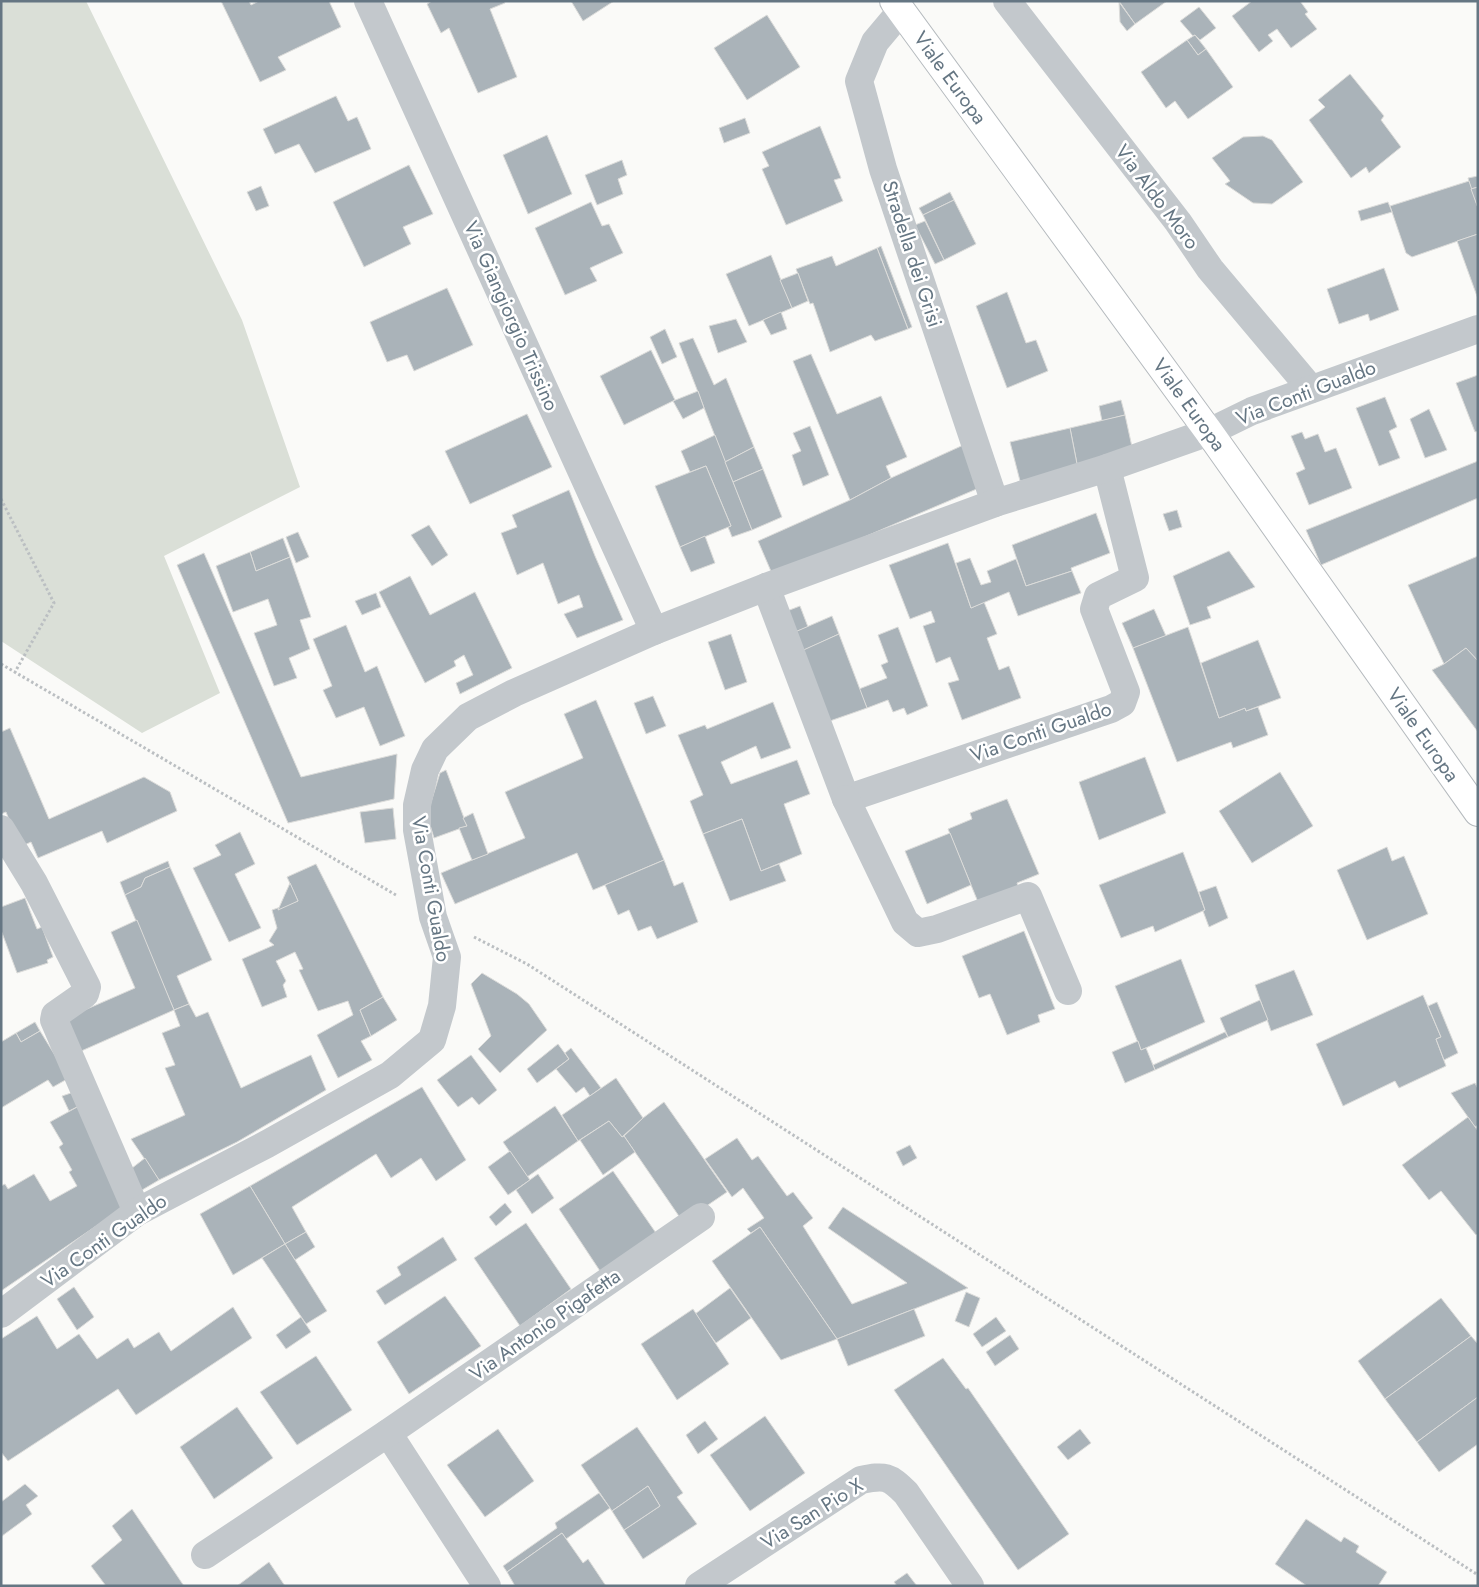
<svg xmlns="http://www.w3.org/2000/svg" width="1479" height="1587" font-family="Jost,sans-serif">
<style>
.green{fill:#dadfd7}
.building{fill:#aab3b9;stroke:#dcdcda}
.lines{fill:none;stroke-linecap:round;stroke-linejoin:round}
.major-casing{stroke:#b5babe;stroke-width:30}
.path{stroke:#bbbfc2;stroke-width:3;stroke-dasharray:2.5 2.5;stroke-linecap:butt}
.minor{stroke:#c3c8cc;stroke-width:28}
.major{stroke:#fff;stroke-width:28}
.labels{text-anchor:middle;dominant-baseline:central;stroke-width:5;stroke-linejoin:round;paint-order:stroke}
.street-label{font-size:20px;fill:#657683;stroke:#fff}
</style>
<rect width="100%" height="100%" fill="#fafaf8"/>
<polygon class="green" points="1,1 86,1 242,320 300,487 164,556 220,693 142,733 1,641"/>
<g class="building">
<polygon points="221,1 249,1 251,5 259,1 329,1 341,27 278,57 286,70 260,82"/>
<polygon points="432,1 504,1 505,3 490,9 517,77 478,93 449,28 441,33 427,4"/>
<polygon points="571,1 614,1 583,21"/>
<polygon points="1119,1 1167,1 1135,24"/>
<polygon points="1252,1 1300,1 1308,12 1305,14 1317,29 1291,48 1277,29 1268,35 1273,41 1259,52 1232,16"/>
<polygon points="1119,2 1135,24 1127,31 1120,22"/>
<polygon points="1199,7 1216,28 1200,40 1195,35 1193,36 1180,21"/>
<polygon points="767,15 800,67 747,100 714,48"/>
<polygon points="1195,35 1206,49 1198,55 1187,40"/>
<polygon points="1187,40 1198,55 1206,49 1233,87 1188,119 1175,101 1166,108 1141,72"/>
<polygon points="1350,74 1384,116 1381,120 1401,147 1369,173 1366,167 1351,178 1309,120 1325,107 1318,100"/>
<polygon points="336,96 348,121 357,117 371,149 315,173 299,144 275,154 263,129"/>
<polygon points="745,118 750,133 724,143 719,128"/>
<polygon points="820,126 841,178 834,180 843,201 786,225 762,169 769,166 762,152"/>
<polygon points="547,135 572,194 528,214 503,155"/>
<polygon points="1263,136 1272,140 1303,182 1272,204 1253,203 1225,184 1230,181 1212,158 1243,137"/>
<polygon points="622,160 627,175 618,179 623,194 597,205 585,175"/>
<polygon points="409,165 433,214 403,227 411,244 364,267 333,202"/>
<polygon points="1478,176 1478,187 1471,189 1468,178"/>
<polygon points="1469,181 1478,208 1478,234 1412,257 1406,253 1390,206"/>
<polygon points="261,186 269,206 256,211 247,192"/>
<polygon points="1478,187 1478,208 1471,189"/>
<polygon points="950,192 954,200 923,215 919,208"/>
<polygon points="954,200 976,244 944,260 923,215"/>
<polygon points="591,202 602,226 609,224 623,253 590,268 597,281 565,295 535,228"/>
<polygon points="1388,202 1392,212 1361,221 1358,211"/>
<polygon points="925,221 944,260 935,264 915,225"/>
<polygon points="1478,234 1478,299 1457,241"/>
<polygon points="881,246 912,327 908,329 877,248"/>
<polygon points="877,248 908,329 875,341 871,335 830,352 813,303 810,304 796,269 832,256 836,266"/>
<polygon points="771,255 792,308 749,326 726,274"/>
<polygon points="1384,268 1399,310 1370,321 1368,314 1339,324 1327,289"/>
<polygon points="798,273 808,301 792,308 780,280"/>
<polygon points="447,288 473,345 414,371 407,355 387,362 370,322"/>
<polygon points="1007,292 1026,343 1036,340 1048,371 1007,388 976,306"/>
<polygon points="781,312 787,329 771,335 763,320"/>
<polygon points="736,319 747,342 718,353 709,326"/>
<polygon points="665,329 677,357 662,364 650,337"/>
<polygon points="693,338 714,385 726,378 754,447 725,462 679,343"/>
<polygon points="651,350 675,400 624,425 600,376"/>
<polygon points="811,354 837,414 881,396 907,457 886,466 891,478 850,500 793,361"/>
<polygon points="1478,375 1478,431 1475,432 1456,383"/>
<polygon points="698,391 704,408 683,419 673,401"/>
<polygon points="1385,397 1397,427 1389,431 1400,458 1379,466 1356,408"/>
<polygon points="1121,400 1125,415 1102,421 1099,406"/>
<polygon points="1429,409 1447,450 1425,458 1410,419"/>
<polygon points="527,414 552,467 470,504 445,451"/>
<polygon points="1125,415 1134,456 1078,469 1070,428"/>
<polygon points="810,426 829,475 803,486 792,455 801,451 793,433"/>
<polygon points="1070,428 1078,469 1020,481 1010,442"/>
<polygon points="1302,432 1305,439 1318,434 1325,452 1336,448 1352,488 1309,505 1296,473 1305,469 1291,436"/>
<polygon points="715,435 752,530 732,537 728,527 731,526 706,466 690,472 681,451"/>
<polygon points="970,442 979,488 773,576 758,541 850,500 891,478"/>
<polygon points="754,447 763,469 733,482 725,462"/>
<polygon points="1478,461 1478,498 1321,565 1306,530"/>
<polygon points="706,466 731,526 680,547 655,486"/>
<polygon points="763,469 782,517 752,530 733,482"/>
<polygon points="569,490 595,556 623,620 577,638 564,614 583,607 579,595 558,604 543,563 517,575 501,533 517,527 512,515"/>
<polygon points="1177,510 1182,527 1169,531 1163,514"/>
<polygon points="1096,513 1110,553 1071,568 1072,571 1026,586 1012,545"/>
<polygon points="429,525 448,555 432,566 411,535"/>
<polygon points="298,532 309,557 296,563 286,537"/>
<polygon points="705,536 715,563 691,572 680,547"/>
<polygon points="283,538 290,557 256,571 250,552"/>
<polygon points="948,543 971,608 984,602 997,634 987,638 999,670 1009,666 1021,698 962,720 948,683 959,680 950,657 936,663 923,626 935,622 931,611 910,619 889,565"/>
<polygon points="1229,551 1255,587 1207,607 1211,618 1190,625 1173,576"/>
<polygon points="250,552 256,571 290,557 311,617 300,620 310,649 289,658 297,678 274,686 254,633 277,625 268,599 233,612 216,566"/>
<polygon points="204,553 301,777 397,754 394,799 288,823 177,565"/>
<polygon points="1478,556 1478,661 1466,648 1444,664 1408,585"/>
<polygon points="970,558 981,585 991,582 987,571 1016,559 1026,586 1072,571 1081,593 1018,616 1009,592 971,608 956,563"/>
<polygon points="410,576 430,615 475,592 512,668 460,694 456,683 473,675 464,655 454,661 456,666 425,683 379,592"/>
<polygon points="376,593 381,607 362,615 355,601"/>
<polygon points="800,606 808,627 795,632 787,611"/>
<polygon points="1154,609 1166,636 1133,648 1122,623"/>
<polygon points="832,616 839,634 802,651 795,632"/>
<polygon points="346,625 365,672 377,666 405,736 380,746 364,707 336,718 323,690 332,686 313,639"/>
<polygon points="898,627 928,706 907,715 904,708 893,712 888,700 867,708 859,689 887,678 881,665 888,662 878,635"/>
<polygon points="1188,627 1219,718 1245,708 1246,711 1258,707 1268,735 1233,748 1231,742 1177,762 1133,648"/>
<polygon points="731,634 747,682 725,690 708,642"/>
<polygon points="839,634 867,708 827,722 799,652"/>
<polygon points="1258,640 1281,698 1246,711 1245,708 1219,718 1201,663"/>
<polygon points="1466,648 1478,661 1478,732 1432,670 1444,664"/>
<polygon points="653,696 666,726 646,734 634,703"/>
<polygon points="596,700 664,860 593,890 577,853 455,904 441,873 525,838 505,792 583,758 564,714"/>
<polygon points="773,702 791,748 761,759 756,746 721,762 731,784 797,760 810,794 784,804 802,854 761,871 742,819 703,834 690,801 703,795 678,735 705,725 707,729"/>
<polygon points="10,728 49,819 144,777 170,792 177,811 107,843 102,831 38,858 31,842 20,847 6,812 1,814 1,732"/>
<polygon points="1145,757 1166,813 1099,840 1079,782"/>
<polygon points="446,770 467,826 434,838 427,815 440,773"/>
<polygon points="1280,772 1313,826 1252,863 1219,811"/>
<polygon points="1007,799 1039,874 1017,883 1018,886 978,902 948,829 972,819 970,813"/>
<polygon points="393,808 396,839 365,843 360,812"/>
<polygon points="473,813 488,854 472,860 459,828 467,826 463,818"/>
<polygon points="742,819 761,871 779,864 786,881 730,901 703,834"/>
<polygon points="240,832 255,864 235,874 261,928 229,942 193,868 221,855 215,845"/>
<polygon points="950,833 971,885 927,904 905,851"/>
<polygon points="1387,847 1392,861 1404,856 1428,914 1367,940 1337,870"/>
<polygon points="1183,852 1205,910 1155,932 1153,926 1121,938 1099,885"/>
<polygon points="664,860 674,886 683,882 698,922 657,939 651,926 638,931 629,910 618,915 605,885"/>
<polygon points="168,861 170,867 145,878 141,887 125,895 120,882"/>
<polygon points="316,864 383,997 360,1010 371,1036 361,1041 372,1060 338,1078 317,1035 353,1015 348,1001 318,1011 299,970 303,969 295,952 276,961 286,981 283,985 287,997 262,1007 242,959 274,945 269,941 277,928 272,910 298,901 287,877"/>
<polygon points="170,867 212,960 177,976 189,1004 174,1010 125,895 141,887 145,878"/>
<polygon points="290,883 298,901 278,910"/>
<polygon points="1216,886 1228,918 1209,927 1203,911 1205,910 1199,892"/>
<polygon points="25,898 37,929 42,927 53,957 47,960 48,963 17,973 1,930 1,907"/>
<polygon points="137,920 174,1010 79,1052 64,1019 135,988 111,932"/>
<polygon points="1024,931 1055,1009 1038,1015 1040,1022 1007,1035 990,994 979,998 962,956"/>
<polygon points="1181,959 1205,1022 1141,1050 1115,986"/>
<polygon points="1294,970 1313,1015 1271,1031 1255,985"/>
<polygon points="482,973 517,994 529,1004 547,1030 500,1073 478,1049 491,1036 471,984"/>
<polygon points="1423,995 1441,1037 1436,1039 1446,1066 1399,1088 1395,1081 1343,1106 1316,1044"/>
<polygon points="383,997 397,1020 371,1036 360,1010"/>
<polygon points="1260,1000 1268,1020 1228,1037 1220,1018"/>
<polygon points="1437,1002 1458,1053 1444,1060 1436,1039 1441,1037 1428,1006"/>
<polygon points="189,1004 196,1017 208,1012 241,1088 311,1055 326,1090 237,1142 159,1180 131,1139 185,1115 165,1068 175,1065 162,1033 180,1026 174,1010"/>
<polygon points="35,1022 40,1031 21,1042 16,1033"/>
<polygon points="40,1031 69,1078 53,1087 48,1080 1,1108 1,1042 16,1033 21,1042"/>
<polygon points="1225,1032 1228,1037 1155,1070 1153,1065"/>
<polygon points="1138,1041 1141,1050 1146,1048 1155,1070 1125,1083 1112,1052"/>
<polygon points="558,1044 569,1059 537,1083 527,1069"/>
<polygon points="571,1048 601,1088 590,1096 584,1087 576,1093 556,1069 569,1059 565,1053"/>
<polygon points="471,1055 497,1090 479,1105 472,1097 458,1107 437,1080"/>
<polygon points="616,1078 643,1118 622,1137 609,1121 578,1141 562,1115"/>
<polygon points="1475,1083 1478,1089 1478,1125 1475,1127 1451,1093"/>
<polygon points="422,1087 466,1160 436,1181 421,1158 391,1178 376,1154 292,1207 306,1232 285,1244 250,1186"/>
<polygon points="74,1092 79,1106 69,1111 62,1096"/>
<polygon points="664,1102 727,1192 683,1222 624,1136 643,1118"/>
<polygon points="79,1106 127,1205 1,1291 1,1186 5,1184 8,1189 34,1174 50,1201 77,1186 69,1172 72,1170 59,1147 63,1144 50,1122"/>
<polygon points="555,1106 578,1141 527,1177 503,1142"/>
<polygon points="1468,1117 1478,1131 1478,1233 1476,1235 1441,1191 1429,1200 1402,1165"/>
<polygon points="609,1121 622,1137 624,1136 635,1152 603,1175 580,1140"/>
<polygon points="737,1138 752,1160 758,1156 787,1196 793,1192 813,1218 803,1226 852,1304 907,1283 828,1228 843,1207 968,1288 837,1339 760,1227 751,1233 747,1229 764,1218 743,1188 732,1197 705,1159"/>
<polygon points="910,1145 917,1158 903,1166 896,1152"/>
<polygon points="510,1151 530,1180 508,1195 488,1167"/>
<polygon points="145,1158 159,1180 137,1193 127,1172"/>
<polygon points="613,1171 656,1233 600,1271 559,1209"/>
<polygon points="538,1174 554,1198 532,1214 516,1190"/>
<polygon points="250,1186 285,1244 233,1275 200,1214"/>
<polygon points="505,1203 512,1212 496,1226 489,1217"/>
<polygon points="526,1223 571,1289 520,1326 474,1258"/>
<polygon points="760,1227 837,1339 781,1360 712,1261"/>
<polygon points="306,1232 315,1247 295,1260 285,1244"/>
<polygon points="443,1237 457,1260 385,1305 376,1291 401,1275 397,1267"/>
<polygon points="285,1244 327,1311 306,1324 262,1258"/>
<polygon points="74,1287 94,1317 77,1330 57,1299"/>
<polygon points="730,1288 751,1318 716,1343 695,1314"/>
<polygon points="966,1292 980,1298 969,1327 955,1321"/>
<polygon points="445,1296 481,1346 409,1394 377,1342"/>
<polygon points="1441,1298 1471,1336 1385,1399 1358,1361"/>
<polygon points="233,1307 252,1338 136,1415 118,1389 8,1461 1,1452 1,1339 37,1316 57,1349 79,1334 97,1359 128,1338 134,1348 159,1332 171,1351"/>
<polygon points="693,1309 729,1364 677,1400 641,1344"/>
<polygon points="914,1309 925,1336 848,1366 837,1339"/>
<polygon points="301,1317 311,1332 286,1349 276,1335"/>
<polygon points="996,1317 1006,1331 982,1347 973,1334"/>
<polygon points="1010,1335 1019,1349 995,1366 986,1352"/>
<polygon points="1471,1336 1478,1344 1478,1397 1417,1442 1385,1399"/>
<polygon points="316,1356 352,1410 297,1445 260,1392"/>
<polygon points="943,1358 966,1389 968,1388 1069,1534 1018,1570 894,1390"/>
<polygon points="1478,1397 1478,1444 1439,1472 1417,1442"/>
<polygon points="237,1407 273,1458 214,1499 180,1447"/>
<polygon points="765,1416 805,1473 750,1511 710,1455"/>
<polygon points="705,1421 718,1439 698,1454 686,1435"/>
<polygon points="637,1427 683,1493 677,1497 697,1524 643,1559 624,1530 660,1506 648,1486 612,1511 581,1465"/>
<polygon points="498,1429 534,1481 485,1517 447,1465"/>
<polygon points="1080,1429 1091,1443 1068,1460 1057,1447"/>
<polygon points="25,1484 38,1496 26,1505 32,1514 2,1536 1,1502"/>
<polygon points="648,1486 660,1506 624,1530 612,1511"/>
<polygon points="599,1493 610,1508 566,1539 562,1533 507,1572 503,1566 557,1528 555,1523"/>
<polygon points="132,1509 184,1586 106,1586 91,1566 122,1540 112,1526"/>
<polygon points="1306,1519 1341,1542 1344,1537 1359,1546 1356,1552 1387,1572 1378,1586 1307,1586 1275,1564"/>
<polygon points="562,1533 583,1563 588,1559 606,1586 515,1586 507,1572"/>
<polygon points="269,1562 285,1586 237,1586"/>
<polygon points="907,1573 917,1586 897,1586 894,1582"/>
</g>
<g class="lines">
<defs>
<polyline id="major" points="894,1 1209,432 1478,812"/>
</defs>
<use href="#major" class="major-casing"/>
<g class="path">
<polyline points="1,499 54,603 15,672"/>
<polyline points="1,664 396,895"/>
<polyline points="474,937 527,964 1478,1575"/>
</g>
<g class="minor">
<polyline points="368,1 654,631"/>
<polyline points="1007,1 1178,222 1210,269 1311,389"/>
<polyline points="901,11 875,42 859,81 883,169 995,503"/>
<polyline points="766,587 846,799 1111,709 1122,703 1126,692 1094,609 1098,596 1135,578 1107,468"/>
<polyline points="846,799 905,922 918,933 937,929 1028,896 1068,991"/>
<polyline points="1,829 34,883 87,987 85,994 55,1015 54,1020 137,1212"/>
<polyline points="1,1314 137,1212 267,1144 390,1075 432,1040 442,1006 447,957 433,917 417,830 417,805 425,770 435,749 468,717 514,693 654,631 766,587 995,503 1107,468 1209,432 1252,411 1478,329"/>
<polyline points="388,1433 487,1586"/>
<polyline points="205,1555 388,1433 701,1217"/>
<path d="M699 1586 861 1480C885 1475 889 1476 906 1493L970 1586"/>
</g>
<use href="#major" class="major"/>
</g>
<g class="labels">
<g class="street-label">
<text transform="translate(950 78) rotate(54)">Viale Europa</text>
<text transform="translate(1157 197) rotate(53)">Via Aldo Moro</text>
<text transform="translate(912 254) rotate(72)">Stradella dei Grisi</text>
<text transform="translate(511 316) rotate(66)">Via Giangiorgio Trissino</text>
<text transform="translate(1306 393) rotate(-21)">Via Conti Gualdo</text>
<text transform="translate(1189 405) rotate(54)">Viale Europa</text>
<text transform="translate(1041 732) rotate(-19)">Via Conti Gualdo</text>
<text transform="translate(1423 735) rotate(55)">Viale Europa</text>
<text transform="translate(431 889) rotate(80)">Via Conti Gualdo</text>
<text transform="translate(104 1241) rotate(-35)">Via Conti Gualdo</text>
<text transform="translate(545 1325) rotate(-35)">Via Antonio Pigafetta</text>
<text transform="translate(812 1514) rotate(-32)">Via San Pio X</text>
</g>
</g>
<rect width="1479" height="1587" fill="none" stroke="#657683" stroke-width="5"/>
</svg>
